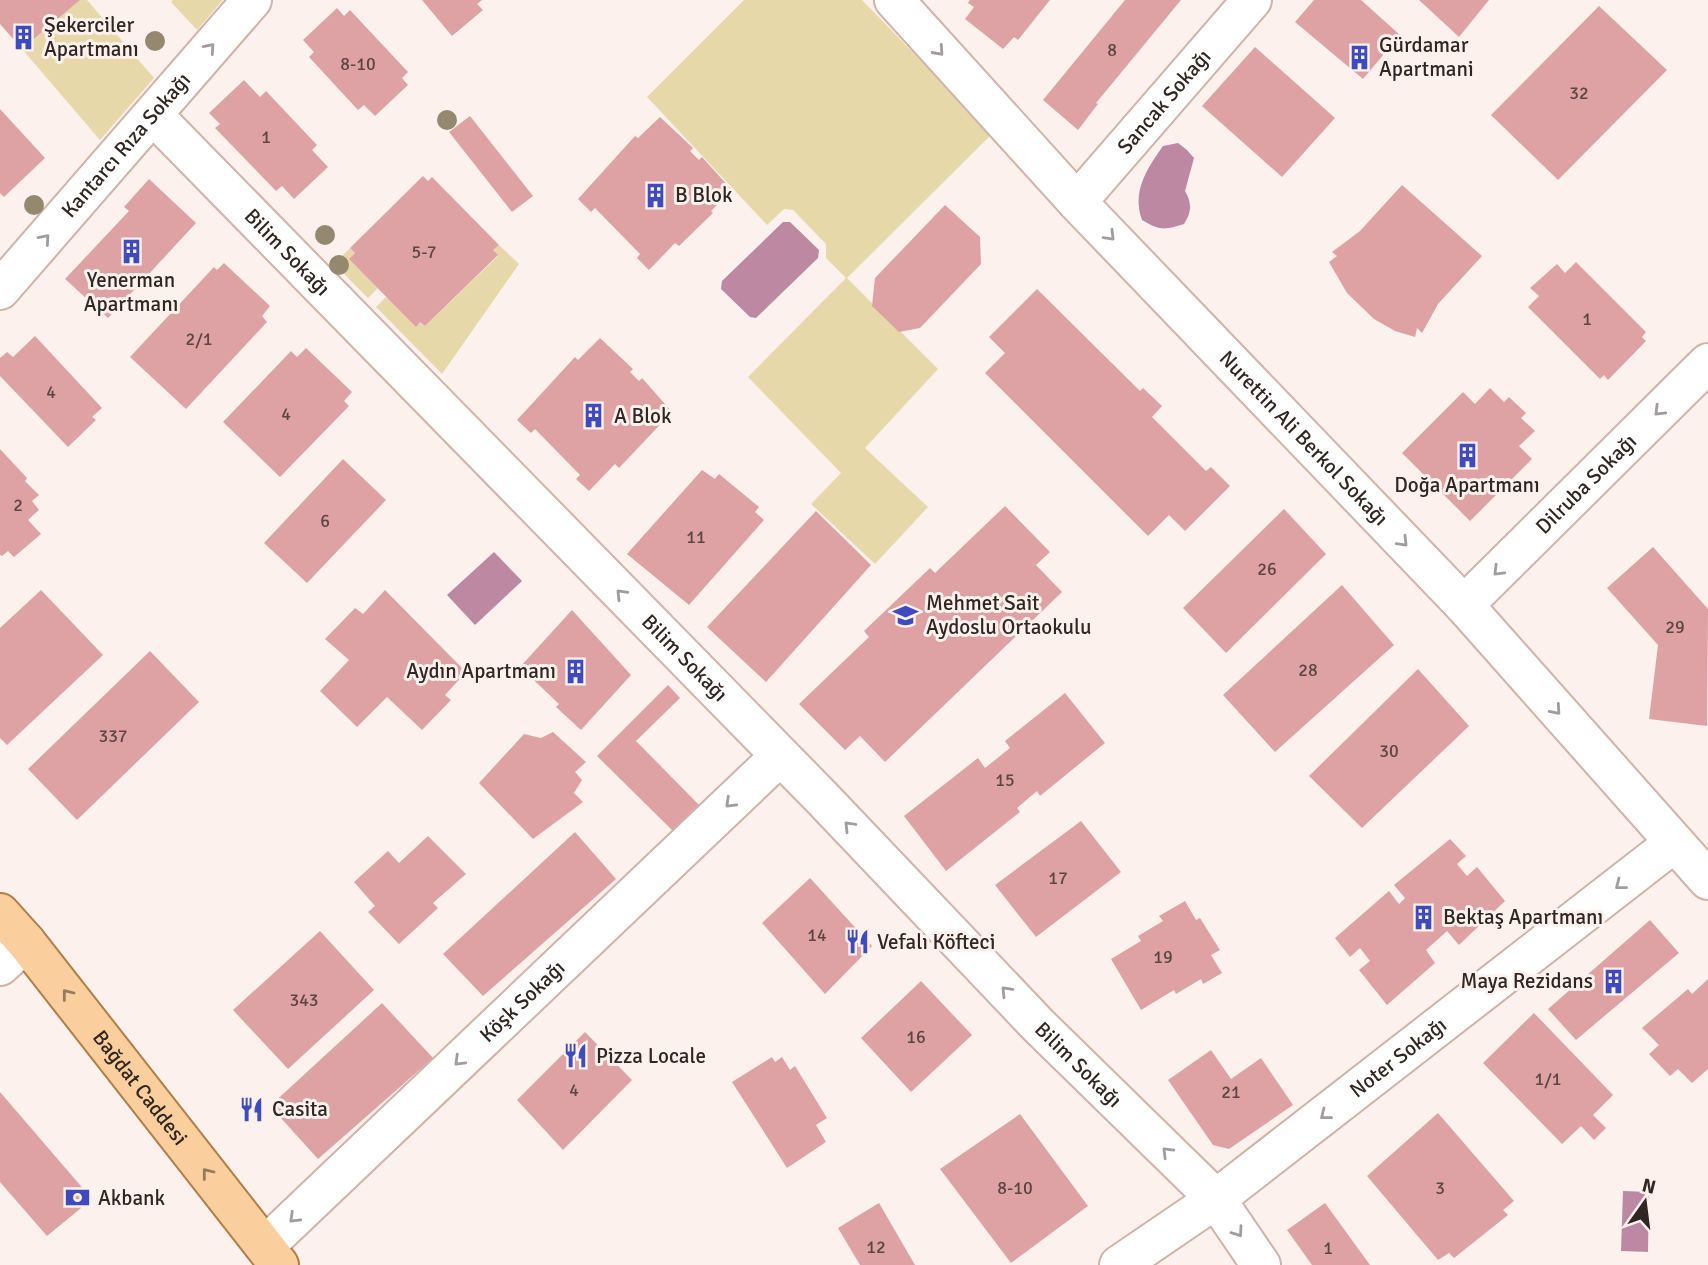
<svg xmlns="http://www.w3.org/2000/svg" width="1708" height="1265" font-family="Signika,sans-serif">
<style>
.green{fill:#e7d8aa}
.water{fill:#bd88a1}
.building{fill:#dea2a5}
.lines{fill:none;stroke-linecap:round;stroke-linejoin:round}
.minor-casing{stroke:#cfb3a9;stroke-width:42}
.primary-casing{stroke:#b17e47;stroke-width:42}
.minor{stroke:#fff;stroke-width:38}
.primary{stroke:#face9d;stroke-width:38}
.tree{fill:#94886e}
.oneway{stroke:#a29d9c}
.oneway2{stroke:#957a60}
.labels{text-anchor:middle;dominant-baseline:central;stroke-width:6;stroke-linejoin:round;paint-order:stroke}
.number-label{font-size:18px;fill:#5c4543}
.poi-label{font-size:21px;fill:#302622;stroke:#fdf1ed;text-anchor:start}
.street-label{font-size:21px;fill:#302622;stroke:#fdf1ed}
</style>
<rect width="100%" height="100%" fill="#fdf1ed"/>
<g class="green">
<polygon points="80,0 87,0 154,78 100,140 22,49"/>
<polygon points="173,0 223,0 197,30 171,2"/>
<polygon points="744,0 862,0 992,134 847,278 938,369 865,448 928,507 875,564 811,504 841,473 748,377 846,278 826,258 826,244 793,210 784,209 767,225 647,97"/>
<polygon points="499,245 519,264 442,374 376,307 386,297 425,326 498,256 493,250"/>
<polygon points="350,248 355,253 349,259 378,288 368,298 334,264"/>
</g>
<g class="water">
<path d="M1178 143 1187 150 1194 158 1185 191C1192 204 1192 211 1184 224 1165 230 1160 231 1142 220 1132 192 1146 170 1163 146Z"/>
<polygon points="783,222 790,222 819,250 818,258 756,318 750,317 721,289 722,281"/>
<polygon points="494,552 522,581 475,625 447,595"/>
<polygon points="1623,1191 1649,1192 1648,1252 1621,1251"/>
</g>
<g class="building">
<polygon points="0,0 80,0 22,49 0,24"/>
<polygon points="422,0 482,0 477,4 483,10 452,36"/>
<polygon points="970,0 1050,0 1018,40 1014,37 1003,49 965,19 974,7 968,3"/>
<polygon points="1125,0 1181,0 1096,103 1098,104 1078,130 1043,100"/>
<polygon points="1314,0 1361,0 1400,35 1363,79 1295,22"/>
<polygon points="1419,0 1489,0 1459,37"/>
<polygon points="1599,6 1667,70 1558,180 1491,115"/>
<polygon points="337,8 344,16 350,10 408,72 402,78 408,85 375,116 364,105 358,110 309,57 314,52 303,40"/>
<polygon points="1255,47 1335,118 1282,177 1202,106"/>
<polygon points="244,80 260,97 266,91 317,145 312,150 328,167 294,199 282,186 276,191 215,128 220,124 209,113"/>
<polygon points="0,109 45,158 4,197 0,193"/>
<polygon points="470,116 533,196 512,212 449,132"/>
<polygon points="660,117 693,148 690,151 699,160 702,157 732,190 711,211 713,213 679,246 675,243 649,270 637,258 640,254 595,208 591,212 578,199 635,136 638,138"/>
<polygon points="423,176 428,181 432,177 499,245 493,250 498,255 425,326 420,322 416,327 349,259 355,253 350,248"/>
<polygon points="149,179 196,223 108,318 65,279 129,211 124,207"/>
<polygon points="1402,185 1482,256 1438,304 1422,333 1417,328 1415,337 1395,331 1374,319 1347,293 1329,262 1337,256 1332,252 1360,231"/>
<polygon points="945,205 980,237 981,264 920,328 899,332 872,306 875,278"/>
<polygon points="1576,262 1646,332 1642,337 1646,341 1608,380 1604,375 1600,379 1528,307 1539,296 1530,288 1557,264 1565,273"/>
<polygon points="224,263 270,306 262,316 267,322 186,409 130,357 214,267 217,270"/>
<polygon points="1037,289 1140,391 1143,388 1162,406 1152,417 1206,471 1211,467 1230,486 1185,531 1169,515 1148,536 985,373 1005,353 989,337"/>
<polygon points="35,336 102,408 92,417 96,420 68,447 0,376 0,358 7,352 13,357"/>
<polygon points="600,338 633,369 630,372 639,381 642,378 672,412 619,468 615,464 589,491 576,479 580,475 535,429 531,433 517,420 575,357 578,360"/>
<polygon points="306,348 352,392 344,401 349,406 280,477 223,422 291,351 297,357"/>
<polygon points="1490,388 1504,402 1509,397 1526,413 1521,418 1535,431 1519,446 1532,459 1470,521 1402,453 1463,392 1475,404"/>
<polygon points="0,449 27,478 25,481 39,495 32,501 39,510 28,520 41,534 14,557 8,551 2,556 0,555"/>
<polygon points="343,459 386,500 307,583 264,543"/>
<polygon points="702,470 715,479 719,474 759,507 755,512 764,520 689,605 627,554"/>
<polygon points="1005,506 1050,552 1036,565 1062,592 885,762 860,736 845,750 799,704 869,637 864,631 930,568 935,573"/>
<polygon points="1284,509 1326,554 1226,653 1183,608"/>
<polygon points="816,511 871,565 766,682 707,627"/>
<polygon points="1653,547 1708,609 1707,726 1649,719 1658,645 1607,588"/>
<polygon points="1342,585 1394,645 1275,752 1223,695"/>
<polygon points="41,590 103,655 7,745 0,738 0,628"/>
<polygon points="385,590 466,672 445,695 451,700 422,730 387,697 357,727 320,691 349,660 325,639 355,608 363,614"/>
<polygon points="572,610 631,675 581,730 556,707 559,704 520,667"/>
<polygon points="150,651 199,702 77,820 28,769"/>
<polygon points="1418,669 1469,726 1362,828 1309,776"/>
<polygon points="668,685 680,698 636,741 700,806 674,832 597,756"/>
<polygon points="1065,693 1105,743 1040,796 1037,791 1017,808 1020,812 946,871 904,816 978,758 985,768 1010,748 1005,741"/>
<polygon points="553,732 586,762 575,772 582,780 574,793 583,802 533,839 479,783 524,734 541,738"/>
<polygon points="1081,821 1121,872 1036,937 995,885"/>
<polygon points="575,832 616,879 483,996 443,954"/>
<polygon points="428,836 466,874 433,903 438,908 399,944 368,912 375,906 354,882 388,851 399,863"/>
<polygon points="1450,839 1466,856 1457,864 1467,876 1477,867 1505,901 1459,945 1447,931 1426,950 1435,963 1387,1005 1359,970 1370,961 1360,948 1350,957 1335,938 1389,891 1399,904 1405,898 1394,885"/>
<polygon points="810,878 872,946 825,994 762,923"/>
<polygon points="1185,901 1196,920 1200,918 1220,950 1211,955 1222,973 1203,984 1201,979 1176,994 1174,990 1141,1010 1111,959 1141,941 1138,936 1163,921 1159,916"/>
<polygon points="1650,920 1679,953 1576,1040 1548,1009"/>
<polygon points="320,931 374,990 288,1069 233,1010"/>
<polygon points="1708,979 1708,1069 1692,1083 1678,1069 1670,1076 1649,1054 1659,1045 1642,1028 1688,989 1692,994"/>
<polygon points="921,981 972,1035 911,1092 861,1038"/>
<polygon points="382,1003 433,1058 318,1159 270,1106"/>
<polygon points="1534,1013 1613,1095 1593,1115 1606,1128 1594,1140 1581,1126 1562,1144 1483,1063"/>
<polygon points="585,1032 632,1080 563,1150 517,1100"/>
<polygon points="1211,1050 1231,1079 1261,1058 1293,1105 1229,1149 1213,1145 1168,1080"/>
<polygon points="772,1057 775,1062 782,1057 790,1070 795,1066 827,1118 816,1125 826,1142 787,1168 732,1082"/>
<polygon points="0,1092 92,1199 47,1236 0,1182"/>
<polygon points="1438,1113 1514,1201 1503,1210 1508,1215 1454,1258 1449,1253 1438,1260 1367,1176"/>
<polygon points="1020,1114 1088,1206 1011,1263 940,1169"/>
<polygon points="879,1203 915,1265 860,1265 838,1228"/>
<polygon points="1325,1203 1370,1265 1312,1265 1287,1230"/>
</g>
<g class="lines">
<defs>
<g id="minor">
<path id="s1" d="M894 0 1077 202 1464 605 1708 880"/>
<path id="s2" d="M153 115 823 799 1039 1026 1216 1199 1261 1265"/>
<path id="s3" d="M1077 202 1252 0"/>
<path id="s4" d="M0 290 252 0"/>
<path id="s5" d="M1464 605 1708 363"/>
<polyline points="0,966 26,942"/>
<path id="s6" d="M265 1246 780 756"/>
<path id="s7" d="M1119 1265 1216 1199 1674 843"/>
</g>
<g id="primary">
<path id="s8" d="M0 913 26 942 279 1265"/>
</g>
</defs>
<use href="#minor" class="minor-casing"/>
<use href="#primary" class="primary-casing"/>
<use href="#minor" class="minor"/>
<use href="#primary" class="primary"/>
</g>
<g class="tree">
<circle cx="155" cy="41" r="10"/>
<circle cx="447" cy="120" r="10"/>
<circle cx="34" cy="205" r="10"/>
<circle cx="325" cy="235" r="10"/>
<circle cx="339" cy="265" r="10"/>
</g>
<defs><path id="oneway-chevron" d="M-2-3.5L2.5 0L-2 3.5" fill="none" stroke-width="1.6" stroke-linecap="round" stroke-linejoin="round" transform="scale(1.75)"/></defs>
<g class="oneway">
<use href="#oneway-chevron" transform="translate(210 48) rotate(-49)"/>
<use href="#oneway-chevron" transform="translate(939 51) rotate(48)"/>
<use href="#oneway-chevron" transform="translate(1110 236) rotate(46)"/>
<use href="#oneway-chevron" transform="translate(45 239) rotate(-49)"/>
<use href="#oneway-chevron" transform="translate(1659 411) rotate(135)"/>
<use href="#oneway-chevron" transform="translate(1403 542) rotate(46)"/>
<use href="#oneway-chevron" transform="translate(1498 571) rotate(135)"/>
<use href="#oneway-chevron" transform="translate(621 594) rotate(-134)"/>
<use href="#oneway-chevron" transform="translate(1556 710) rotate(49)"/>
<use href="#oneway-chevron" transform="translate(730 803) rotate(136)"/>
<use href="#oneway-chevron" transform="translate(849 826) rotate(-134)"/>
<use href="#oneway-chevron" transform="translate(1620 885) rotate(142)"/>
<use href="#oneway-chevron" transform="translate(1006 991) rotate(-134)"/>
<use href="#oneway-chevron" transform="translate(459 1061) rotate(136)"/>
<use href="#oneway-chevron" transform="translate(1325 1115) rotate(142)"/>
<use href="#oneway-chevron" transform="translate(1167 1152) rotate(-135)"/>
<use href="#oneway-chevron" transform="translate(294 1218) rotate(136)"/>
<use href="#oneway-chevron" transform="translate(1238 1232) rotate(55)"/>
</g>
<g class="oneway2">
<use href="#oneway-chevron" transform="translate(67 994) rotate(-128)"/>
<use href="#oneway-chevron" transform="translate(207 1173) rotate(-128)"/>
</g>
<defs>
<symbol id="building-bare" viewBox="-9 -9 18 18"><path d="M-4-6H4V6H1V3H-1V6H-4ZM-2.5-4.3h1.7v1.8h-1.7ZM.8-4.3h1.7v1.8H.8ZM-2.5-1h1.7V.8h-1.7ZM.8-1h1.7V.8H.8Z" fill="#3e4bbf" stroke="#fdf1ed" stroke-width="2.5" paint-order="stroke"/></symbol>
<symbol id="school-bare" viewBox="-9 -9 18 18"><path d="M0-5L7-2L0 1L-7-2ZM-4 1L0 2.5L4 1V4Q0 6-4 4Z" fill="#3e4bbf" stroke="#fdf1ed" stroke-width="2.5" paint-order="stroke"/></symbol>
<symbol id="restaurant-bare" viewBox="-9 -9 18 18"><path d="M-5-6h1v4h1v-4h1v4h1v-4h1v5L-1.5 .5V6h-2V.5L-5-1ZM5-6V6H3V1.5H1.5Q1.5-4 5-6Z" fill="#3e4bbf" stroke="#fdf1ed" stroke-width="2.5" paint-order="stroke"/></symbol>
<symbol id="bank-bare" viewBox="-9 -9 18 18"><path d="M-6-4H6V4H-6ZM0-2.3a2.3 2.3 0 1 0 0 4.6a2.3 2.3 0 1 0 0-4.6Z" fill="#3e4bbf" stroke="#fdf1ed" stroke-width="2.5" paint-order="stroke"/></symbol>
</defs>
<g fill-rule="evenodd">
<use href="#building-bare" x="6" y="20" width="35" height="35"/>
<use href="#building-bare" x="1342" y="40" width="35" height="35"/>
<use href="#building-bare" x="638" y="178" width="35" height="35"/>
<use href="#building-bare" x="114" y="234" width="35" height="35"/>
<use href="#building-bare" x="576" y="398" width="35" height="35"/>
<use href="#building-bare" x="1450" y="438" width="35" height="35"/>
<use href="#school-bare" x="888" y="598" width="35" height="35"/>
<use href="#building-bare" x="558" y="654" width="35" height="35"/>
<use href="#building-bare" x="1406" y="900" width="35" height="35"/>
<use href="#restaurant-bare" x="840" y="924" width="35" height="35"/>
<use href="#building-bare" x="1596" y="964" width="35" height="35"/>
<use href="#restaurant-bare" x="558" y="1038" width="35" height="35"/>
<use href="#restaurant-bare" x="234" y="1092" width="35" height="35"/>
<use href="#bank-bare" x="60" y="1180" width="35" height="35"/>
</g>
<g class="labels">
<g class="number-label">
<text x="1112" y="50">8</text>
<text x="358" y="64">8-10</text>
<text x="1579" y="93">32</text>
<text x="266" y="137">1</text>
<text x="424" y="252">5-7</text>
<text x="1587" y="319">1</text>
<text x="199" y="339">2/1</text>
<text x="51" y="392">4</text>
<text x="286" y="414">4</text>
<text x="18" y="505">2</text>
<text x="325" y="521">6</text>
<text x="696" y="537">11</text>
<text x="1267" y="569">26</text>
<text x="1675" y="627">29</text>
<text x="1308" y="670">28</text>
<text x="113" y="736">337</text>
<text x="1389" y="751">30</text>
<text x="1005" y="780">15</text>
<text x="1058" y="878">17</text>
<text x="817" y="935">14</text>
<text x="1163" y="957">19</text>
<text x="304" y="1000">343</text>
<text x="916" y="1037">16</text>
<text x="1548" y="1079">1/1</text>
<text x="574" y="1090">4</text>
<text x="1231" y="1092">21</text>
<text x="1015" y="1188">8-10</text>
<text x="1440" y="1188">3</text>
<text x="876" y="1247">12</text>
<text x="1328" y="1248">1</text>
</g>
<g class="poi-label">
<text x="44" y="25">Şekerciler<tspan x="44" dy="24">Apartmanı</tspan></text>
<text x="1379" y="45">Gürdamar<tspan x="1379" dy="24">Apartmani</tspan></text>
<text x="675" y="195">B Blok</text>
<text x="131" y="280" text-anchor="middle">Yenerman<tspan x="131" dy="24">Apartmanı</tspan></text>
<text x="614" y="416">A Blok</text>
<text x="1467" y="485" text-anchor="middle">Doğa Apartmanı</text>
<text x="926" y="603">Mehmet Sait<tspan x="926" dy="24">Aydoslu Ortaokulu</tspan></text>
<text x="556" y="671" text-anchor="end">Aydın Apartmanı</text>
<text x="1443" y="917">Bektaş Apartmanı</text>
<text x="877" y="942">Vefalı Köfteci</text>
<text x="1593" y="981" text-anchor="end">Maya Rezidans</text>
<text x="596" y="1056">Pizza Locale</text>
<text x="272" y="1109">Casita</text>
<text x="98" y="1198">Akbank</text>
</g>
<g class="street-label">
<text stroke="none"><textPath href="#s3" startOffset="133">Sancak Sokağı</textPath></text>
<text stroke="none"><textPath href="#s4" startOffset="192">Kantarcı Rıza Sokağı</textPath></text>
<text stroke="none"><textPath href="#s2" startOffset="192">Bilim Sokağı</textPath></text>
<text stroke="none"><textPath href="#s1" startOffset="600">Nurettin Ali Berkol Sokağı</textPath></text>
<text stroke="none"><textPath href="#s5" startOffset="172">Dilruba Sokağı</textPath></text>
<text stroke="none"><textPath href="#s2" startOffset="760">Bilim Sokağı</textPath></text>
<text stroke="none"><textPath href="#s6" startOffset="355">Köşk Sokağı</textPath></text>
<text stroke="none"><textPath href="#s7" startOffset="348">Noter Sokağı</textPath></text>
<text stroke="none"><textPath href="#s2" startOffset="1326">Bilim Sokağı</textPath></text>
<text stroke="none"><textPath href="#s8" startOffset="224">Bağdat Caddesi</textPath></text>
</g>
</g>
<g transform="translate(1645 1202) rotate(14)" stroke="#fdf1ed" stroke-width="5" paint-order="stroke">
<path d="M0-5L12 26L0 18L-12 26Z" fill="#302622"/>
<text y="-10" font-size="19" font-weight="bold" text-anchor="middle" fill="#302622">N</text>
</g>
</svg>
